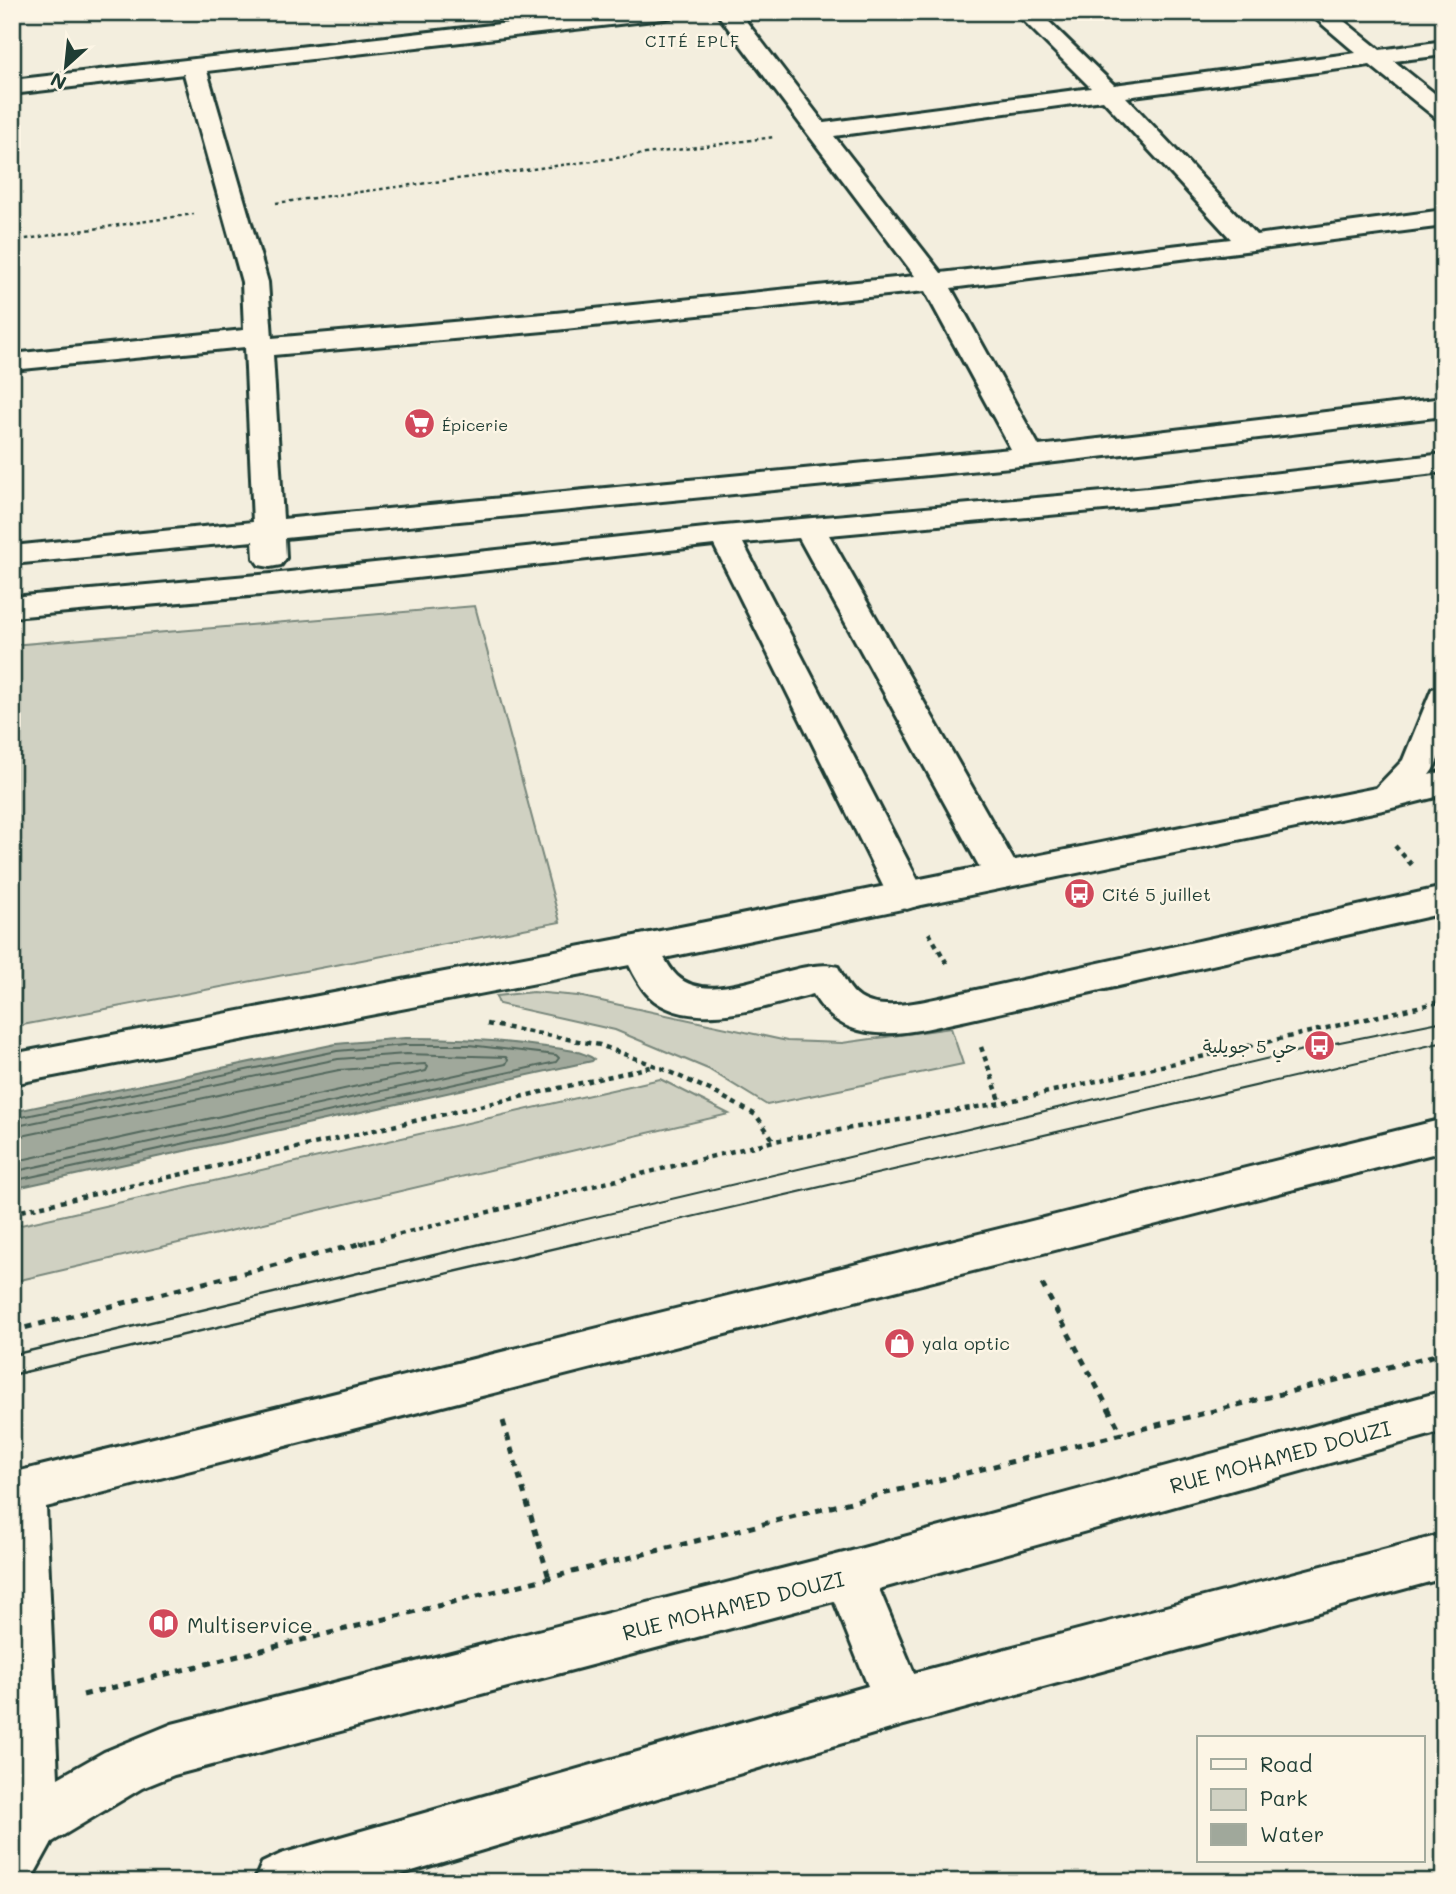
<svg xmlns="http://www.w3.org/2000/svg" width="1456" height="1894" font-family="Mali,'Playpen Sans Arabic',sans-serif">
<style>
.green{fill:#d0d1c2;stroke:#78877b;stroke-width:2}
.water{fill:#a0a89b;stroke:#6c7d72;stroke-width:2}
.lines{fill:none;stroke-linecap:round;stroke-linejoin:round}
.shore{stroke:#53685d;stroke-width:2}
.minor-casing{stroke:#1f3d34;stroke-width:6}
.major-casing{stroke:#1f3d34;stroke-width:6}
.path-far2{stroke:#1f3d34;stroke-width:2.5;stroke-dasharray:3.5 3.5;stroke-linecap:butt}
.path-far1{stroke:#1f3d34;stroke-width:4.5;stroke-dasharray:5 5;stroke-linecap:butt}
.path{stroke:#1f3d34;stroke-width:5;stroke-dasharray:7 7;stroke-linecap:butt}
.minor{fill:#fcf5e5;fill-rule:evenodd}
.major{fill:#fcf5e5;fill-rule:evenodd}
.tram-far1{stroke:#1f3d34;stroke-width:2}
.tram{stroke:#1f3d34;stroke-width:2.5}
.labels{text-anchor:middle;dominant-baseline:central;stroke-width:5;stroke-linejoin:round;paint-order:stroke}
.far-neighbourhood-label{font-size:16px;letter-spacing:2px;fill:#1f3d34;stroke:#fcf5e5}
.far-poi-label{font-size:16px;fill:#1f3d34;stroke:#fcf5e5;text-anchor:start}
.poi-label{font-size:18px;fill:#1f3d34;stroke:#fcf5e5;text-anchor:start}
.near-street-label{font-size:21px;fill:#1f3d34;stroke:#fcf5e5}
.near-poi-label{font-size:21px;fill:#1f3d34;stroke:#fcf5e5;text-anchor:start}
</style>
<rect width="100%" height="100%" fill="#f3eede"/>
<filter id="ink" filterUnits="userSpaceOnUse"><feTurbulence type="fractalNoise" baseFrequency=".0143" numOctaves="2"/><feDisplacementMap in="SourceGraphic" scale="14" xChannelSelector="R" yChannelSelector="G"/><feConvolveMatrix kernelMatrix="1 2 1 2 8 2 1 2 1" color-interpolation-filters="sRGB"/></filter>
<g filter="url(#ink)">
<g class="green">
<polygon points="475,606 560,922 12,1027 12,645"/>
<polygon points="533,992 578,996 787,1041 842,1043 951,1028 963,1064 767,1105 708,1069 615,1030 499,1004 496,996"/>
<polygon points="660,1079 729,1114 12,1282 12,1227"/>
</g>
<path class="water" d="M405 1038C453 1038 499 1040 546 1047 562 1049 580 1050 594 1059L592 1061 12 1189V1112L336 1044Z"/>
<g class="lines">
<g class="shore">
<polyline points="12,1119 337,1051 405,1045 469,1045 556,1055 559,1058 556,1062 12,1181"/>
<polyline points="12,1127 338,1059 406,1054 506,1057 508,1060 506,1064 12,1172"/>
<polyline points="12,1138 339,1070 425,1064 428,1067 426,1071 12,1162"/>
</g>
<defs>
<g id="minor">
<path d="M604 12H674L671 17 663 19 207 71 268 282 272 338 555 313 915 276 716 12H739L824 123 1091 88 1015 12H1039L1114 85 1356 53 1308 12H1333L1380 50 1444 41V55L1394 61 1444 101V120L1436 118 1370 65 1126 97 1256 235 1444 210V226L951 288 1039 446 1444 398V416L1030 465 285 538 286 558 281 565 270 567 259 565 254 558 253 541 12 564V546L253 522 245 347 12 370V354L244 330 242 282 184 74 12 94V80ZM1103 100 1231 239 941 273 834 136ZM925 291 1011 449 283 519 273 355 555 330Z"/>
<polygon points="1444,454 1444,472 1148,506 829,535 1022,875 1016,884 1003,888 990,884 984,875 799,538 743,543 926,896 920,905 907,909 894,905 888,896 714,545 271,594 12,617 12,597 271,574 724,526 1148,488"/>
<path d="M1444 887V913L967 1020C913 1031 847 1053 813 994 768 1006 689 1034 649 996 637 984 629 964 621 949L626 939 640 935 654 939C661 951 667 966 677 976 714 1011 796 955 838 967 844 978 849 991 860 998 886 1015 938 997 967 992Z"/>
<polygon points="1444,1119 1444,1151 46,1507 58,1778 104,1752 172,1724 848,1552 1444,1391 1444,1431 879,1589 914,1673 1444,1534 1444,1578 900,1726 375,1882 254,1882 262,1863 281,1854 868,1686 834,1601 174,1775 142,1788 52,1842 31,1880 12,1882 12,1473"/>
</g>
<path id="major" d="M1444 686C1444 717 1449 750 1429 775L1444 771V795L1388 809 640 963 12 1084V1054L640 935 1376 788 1403 760 1432 689Z"/>
</defs>
<use href="#minor" class="minor-casing"/>
<use href="#major" class="major-casing"/>
<g class="path-far2">
<polyline points="276,203 774,137"/>
<polyline points="12,241 194,214"/>
</g>
<g class="path-far1">
<polyline points="1395,846 1412,865"/>
<polyline points="929,933 949,967"/>
<polyline points="487,1024 600,1045 656,1066 710,1090 756,1115 774,1141"/>
<polyline points="981,1047 1001,1103"/>
<polyline points="12,1213 655,1066"/>
<polyline points="360,1244 774,1141 1001,1103 1444,1001"/>
</g>
<g class="path">
<polyline points="1042,1284 1122,1434"/>
<polyline points="12,1331 367,1242"/>
<polyline points="503,1421 549,1578"/>
<polyline points="83,1695 1444,1353"/>
</g>
<use href="#minor" class="minor"/>
<use href="#major" class="major"/>
<g class="tram-far1">
<polyline points="481,1244 1320,1046 1444,1021"/>
<polyline points="575,1244 1444,1042"/>
</g>
<g class="tram">
<polyline points="12,1355 489,1242"/>
<polyline points="12,1375 582,1242"/>
</g>
</g>
</g>
<defs>
<symbol id="supermarket-disc" viewBox="-11 -11 22 22"><circle r="9.5" fill="#d1495b" stroke="#fcf5e5"/><path d="M-6-5.5h2.5l.6 2H6L4.5 2H-2.5L-4.4-4H-6ZM-1.5 3.2a1.3 1.3 0 1 0 .1 0ZM3 3.2a1.3 1.3 0 1 0 .1 0Z" fill="#fff"/></symbol>
<symbol id="bus-disc" viewBox="-11 -11 22 22"><circle r="9.5" fill="#d1495b" stroke="#fcf5e5"/><path d="M-5-6H5V4H4V6H2V4H-2V6H-4V4H-5ZM-3.5-4V0h7V-4ZM-3.5 1.2v1.5H-2V1.2ZM2 1.2v1.5H3.5V1.2Z" fill="#fff"/></symbol>
<symbol id="shop-disc" viewBox="-11 -11 22 22"><circle r="9.5" fill="#d1495b" stroke="#fcf5e5"/><path d="M-5-2.5h2.3a2.7 3.5 0 0 1 5.4 0H5L5.5 6h-11ZM-1.5-2.5h3a1.5 2.3 0 0 0-3 0Z" fill="#fff"/></symbol>
<symbol id="library-disc" viewBox="-11 -11 22 22"><circle r="9.5" fill="#d1495b" stroke="#fcf5e5"/><path d="M-6-4Q-3-5.5-.7-3.5V5Q-3 3-6 4ZM6-4Q3-5.5 .7-3.5V5Q3 3 6 4Z" fill="#fff"/></symbol>
</defs>
<g fill-rule="evenodd">
<use href="#supermarket-disc" x="402" y="406" width="35" height="35"/>
<use href="#bus-disc" x="1062" y="876" width="35" height="35"/>
<use href="#bus-disc" x="1302" y="1028" width="35" height="35"/>
<use href="#shop-disc" x="882" y="1326" width="35" height="35"/>
<use href="#library-disc" x="146" y="1606" width="35" height="35"/>
</g>
<g class="labels">
<g class="far-neighbourhood-label">
<text x="693" y="40">CITÉ EPLF</text>
</g>
<g class="far-poi-label">
<text x="442" y="424">Épicerie</text>
</g>
<g class="poi-label">
<text x="1102" y="894">Cité 5 juillet</text>
<text x="1297" y="1046" text-anchor="end">حي 5 جويلية</text>
<text x="922" y="1343">yala optic</text>
</g>
<g class="near-street-label">
<text transform="translate(1280 1456) rotate(-15)">RUE MOHAMED DOUZI</text>
<text transform="translate(733 1605) rotate(-14)">RUE MOHAMED DOUZI</text>
</g>
<g class="near-poi-label">
<text x="187" y="1624">Multiservice</text>
</g>
</g>
<rect width="1456" height="1894" fill="none" stroke="#fcf5e5" stroke-width="42"/>
<rect x="21" y="21" width="1414" height="1852" fill="none" stroke="#1f3d34" stroke-width="2.5" filter="url(#ink)"/>
<rect x="1197" y="1736" width="228" height="126" fill="#fcf5e5" stroke="#a4ab9e" stroke-width="2"/>
<rect x="1211" y="1759" width="35" height="10" fill="#fcf5e5" stroke="#a4ab9e" stroke-width="2"/>
<text x="1260" y="1772" font-size="21" fill="#1f3d34">Road</text>
<rect x="1211" y="1789" width="35" height="21" fill="#d0d1c2" stroke="#a4ab9e" stroke-width="2"/>
<text x="1260" y="1806" font-size="21" fill="#1f3d34">Park</text>
<rect x="1211" y="1824" width="35" height="21" fill="#a0a89b" stroke="#a4ab9e" stroke-width="2"/>
<text x="1260" y="1842" font-size="21" fill="#1f3d34">Water</text>
<g transform="translate(66 66) rotate(207)" stroke="#fcf5e5" stroke-width="5" paint-order="stroke">
<path d="M0-5L12 26L0 18L-12 26Z" fill="#1f3d34"/>
<text y="-10" font-size="19" font-weight="bold" text-anchor="middle" fill="#1f3d34">N</text>
</g>
</svg>
